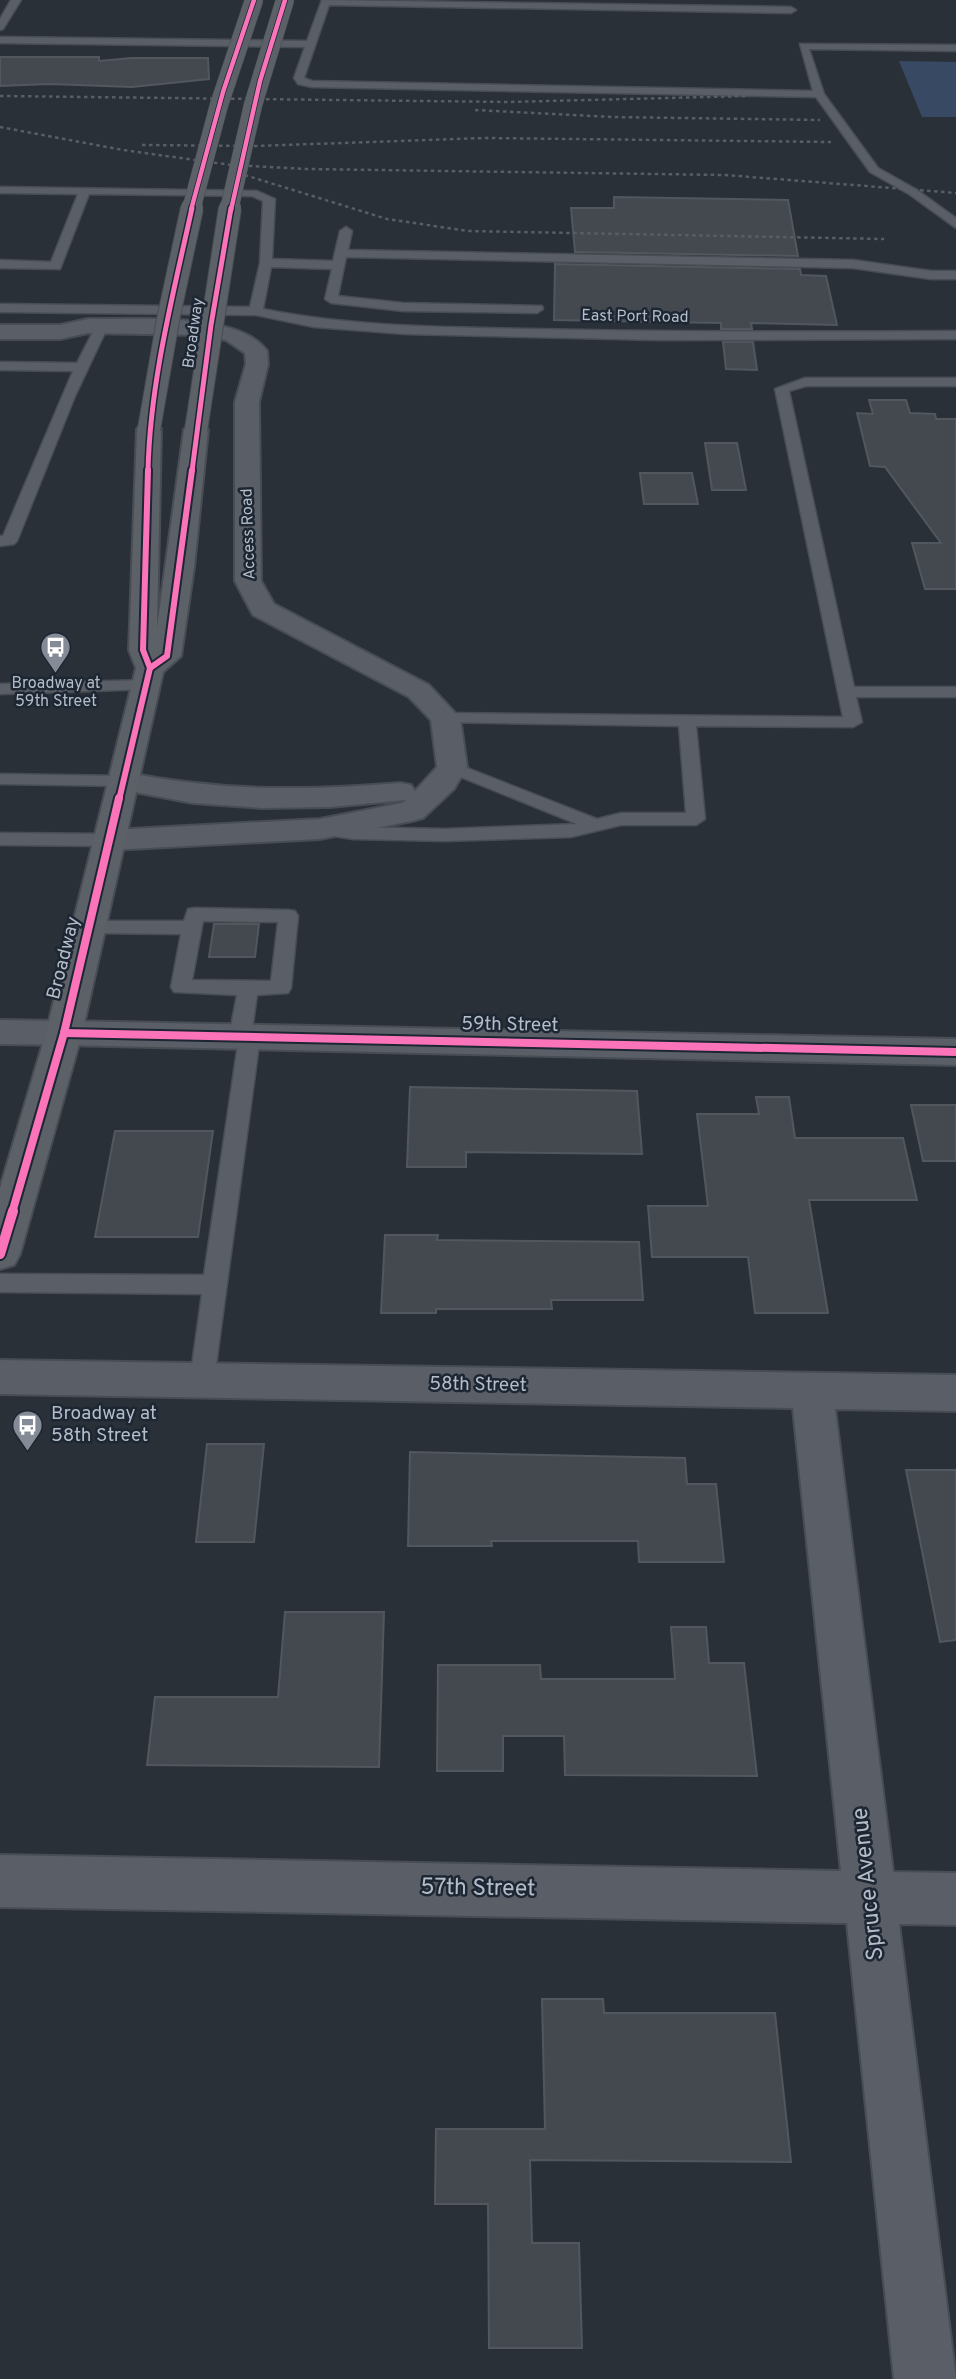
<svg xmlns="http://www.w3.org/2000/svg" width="956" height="2379" font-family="Overpass,sans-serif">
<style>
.water{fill:#384963}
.building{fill:#444950;stroke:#52575f;stroke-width:2}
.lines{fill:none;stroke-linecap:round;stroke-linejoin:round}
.service-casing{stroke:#484c53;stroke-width:3}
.minor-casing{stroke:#484c53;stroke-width:4}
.tertiary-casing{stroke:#484c53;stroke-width:4}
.primary-casing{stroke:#484c55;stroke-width:4}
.service{fill:#5a5e66;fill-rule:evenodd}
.minor{fill:#5a5e66;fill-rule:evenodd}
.tertiary{fill:#5a5e66;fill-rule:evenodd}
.primary{fill:#5c6168;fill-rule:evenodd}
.rail{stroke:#595d64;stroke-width:2.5;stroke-dasharray:3.5 3.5;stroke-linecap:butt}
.primary-bridge-far1-casing{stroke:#484c55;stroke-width:19;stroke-linecap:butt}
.primary-bridge-casing{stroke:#484c55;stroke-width:24;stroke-linecap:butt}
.primary-bridge-far1{stroke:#5c6168;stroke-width:18}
.primary-bridge{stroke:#5c6168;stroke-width:22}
.cycleway-far4-casing{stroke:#1d2633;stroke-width:6}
.cycleway-far3-casing{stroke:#1d2633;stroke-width:8}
.cycleway-far2-casing{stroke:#1d2633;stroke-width:10}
.cycleway-far1-casing{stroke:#1d2633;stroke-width:12}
.cycleway-casing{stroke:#1d2633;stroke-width:14}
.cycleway-far4{stroke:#fb73b8;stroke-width:4.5}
.cycleway-far3{stroke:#fb73b8;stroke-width:5}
.cycleway-far2{stroke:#fb73b8;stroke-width:6}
.cycleway-far1{stroke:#fb73b8;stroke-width:8}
.cycleway{stroke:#fb73b8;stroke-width:10}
.labels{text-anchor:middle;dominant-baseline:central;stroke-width:5;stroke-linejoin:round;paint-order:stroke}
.far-street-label{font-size:16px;fill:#b4bcc9;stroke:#1d2633}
.far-poi-label{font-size:16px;fill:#b4bcc9;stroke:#1d2633}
.street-label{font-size:19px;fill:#b4bcc9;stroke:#1d2633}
.poi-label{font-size:19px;fill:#b4bcc9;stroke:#1d2633;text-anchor:start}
.near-street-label{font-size:23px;fill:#b4bcc9;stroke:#1d2633}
</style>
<rect width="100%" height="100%" fill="#2a3038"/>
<polygon class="water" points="899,61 956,62 956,117 922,117"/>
<g class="building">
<polygon points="0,57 99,57 99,61 131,58 208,58 209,79 132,87 50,84 0,86"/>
<polygon points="614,197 788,200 798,256 575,252 571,208 614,208"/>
<polygon points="555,264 800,269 801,275 826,276 837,325 751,323 752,329 721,329 721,323 554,320"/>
<polygon points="723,342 753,342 757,370 726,369"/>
<polygon points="869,400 906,400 910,413 935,414 936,419 956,419 956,589 925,589 912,543 941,543 885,467 870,466 857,413 873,414"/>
<polygon points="705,443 737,443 746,490 712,490"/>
<polygon points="640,473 692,473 698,504 644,504"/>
<polygon points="214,924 259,924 255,957 209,957"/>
<polygon points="410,1087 637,1091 642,1154 466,1152 466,1167 407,1167"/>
<polygon points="756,1097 789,1097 795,1138 903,1138 917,1200 809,1200 828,1313 755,1313 748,1257 652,1257 648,1206 708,1206 697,1114 759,1114"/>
<polygon points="911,1105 956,1105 956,1161 923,1161"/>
<polygon points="115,1131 213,1131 198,1237 95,1237"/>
<polygon points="385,1235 438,1235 437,1240 639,1242 643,1300 551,1300 552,1309 436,1309 436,1313 381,1313"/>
<polygon points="207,1444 264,1444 254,1542 196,1542"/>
<polygon points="410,1452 685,1458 687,1484 716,1484 724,1562 639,1562 638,1541 491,1541 492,1546 408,1546"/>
<polygon points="906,1470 956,1470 956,1640 940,1642"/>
<polygon points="285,1612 384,1612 379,1767 147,1765 155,1697 278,1697"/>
<polygon points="671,1627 706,1627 709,1663 744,1663 757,1776 565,1775 564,1736 503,1736 503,1771 437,1771 438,1665 540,1665 541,1679 675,1679"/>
<polygon points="542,1999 603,1999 604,2013 775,2013 791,2162 530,2160 532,2243 579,2243 582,2348 489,2348 488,2204 435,2204 436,2129 545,2129"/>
</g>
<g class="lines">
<defs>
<g id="service">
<polygon points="11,0 21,0 3,29 0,30 0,19"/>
<polygon points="322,0 791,7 796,10 791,13 329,5 304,78 312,81 813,91 800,44 956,45 956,51 809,49 824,94 878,168 917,190 956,218 956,228 909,194 870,172 816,97 312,87 298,84 294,78 305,47 0,43 0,37 307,41"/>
<path d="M0 187 257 191 275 199 272 259 333 261 340 231 346 227 352 231 348 250 853 260 931 271H956V279H931L853 268 346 257 338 296 403 303 542 306 543 309 537 313 403 311 331 303 325 299 332 269 271 267 263 309C352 327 442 327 532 329 673 332 815 332 956 331V339L660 340 406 334 314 327 256 315 0 312V304L250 307 260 263 263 201 252 196 89 194 60 269 0 268V260L51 262 78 194 0 193Z"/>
<polygon points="102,322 108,326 75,396 17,541 14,544 0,546 0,536 3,536 73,371 0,370 0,362 77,363 96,326"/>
<polygon points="805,378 956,378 956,386 806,386 789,391 854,687 956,687 956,697 856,697 862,722 853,727 696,726 705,819 696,825 621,825 571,837 445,841 353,839 313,833 311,829 320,823 353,827 445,829 577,824 446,771 443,767 452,762 597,819 621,813 686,813 679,726 439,722 436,718 445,713 843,717 775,389"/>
<polygon points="146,680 155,685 152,689 0,694 0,684"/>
<polygon points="0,774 124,776 133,781 124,786 0,784"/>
<polygon points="0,833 111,834 120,840 111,846 0,845"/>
<path d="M195 908 288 910 295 911 298 916 291 988 288 993 257 995 252 1030 260 1037 214 1380 211 1387 202 1390 193 1387 190 1380 202 1294 0 1292V1274L204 1275 238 1044 229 1037 237 995 174 992 171 987 181 934 90 933 83 932 80 927 83 922 90 921H184L188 909ZM203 921 278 922 271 981 192 980Z"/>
</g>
<g id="minor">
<path d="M88 319C134 320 239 311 267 351L268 364 259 402 261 581 274 604 429 685 460 718 467 767 454 789 423 818 412 821 320 839 111 850 100 847 95 840 100 833 111 830 320 819 402 803 406 800 330 807 262 808 193 803 113 788 109 781 113 774 124 772C216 791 306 791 400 783L411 785 415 791 437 767 431 720 409 697 253 615 235 581V402L246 364 245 353 226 340 197 335 88 333 60 339H0V325H60Z"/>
<polygon points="0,1020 64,1021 77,1024 82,1033 77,1042 64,1045 0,1044"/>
<polygon points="0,1360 956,1375 956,1411 835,1409 893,1872 956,1873 956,1925 899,1924 956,2379 894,2379 847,1923 0,1907 0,1855 841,1871 793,1408 0,1394"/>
</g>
<polygon id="tertiary" points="64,1021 956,1039 956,1065 64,1045 51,1042 46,1033 51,1024"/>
<polygon id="primary" points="149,422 157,424 161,429 157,628 184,430 188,425 196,423 204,425 208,430 194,567 181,656 163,672 82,1033 20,1254 14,1265 0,1269 0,1188 46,1033 136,668 129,650 137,429 141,424"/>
</defs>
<use href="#service" class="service-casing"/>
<use href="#minor" class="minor-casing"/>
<use href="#tertiary" class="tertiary-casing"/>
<use href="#primary" class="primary-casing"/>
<use href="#service" class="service"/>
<use href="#minor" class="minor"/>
<use href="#tertiary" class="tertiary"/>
<use href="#primary" class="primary"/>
<g class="rail">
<polyline points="0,96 508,102 747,96"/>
<polyline points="475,110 612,117 820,120"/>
<polyline points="0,127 123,150 231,165 307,169 725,175 956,193"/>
<polyline points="142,145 256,146 485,138 831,142"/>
<polyline points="238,173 387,219 468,231 884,239"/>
</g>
<defs>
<g id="primary-bridge-far1">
<polyline points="191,210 219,105 254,0"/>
<polyline points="229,210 253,105 285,0"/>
</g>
<g id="primary-bridge">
<polyline points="149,429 168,320 192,208"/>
<polyline points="196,430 230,208"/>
</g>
</defs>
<use href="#primary-bridge-far1" class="primary-bridge-far1-casing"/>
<use href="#primary-bridge" class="primary-bridge-casing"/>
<use href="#primary-bridge-far1" class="primary-bridge-far1"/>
<use href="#primary-bridge" class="primary-bridge"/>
<defs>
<g id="cycleway-far4">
<polyline points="191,210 223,92 254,0"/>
<polyline points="231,210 260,81 285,0"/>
</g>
<g id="cycleway-far3">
<path d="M148 471C150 382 173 295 192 208"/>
<polyline points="192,471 211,325 231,208"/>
</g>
<g id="cycleway-far2">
<polyline points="150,668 167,656 192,470"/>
<polyline points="119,800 150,668 143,650 148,470"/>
</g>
<g id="cycleway-far1">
<polyline points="64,1033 956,1052"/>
<polyline points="12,1213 64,1033 119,798"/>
</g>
<polyline id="cycleway" points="0,1254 13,1211"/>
</defs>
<use href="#cycleway-far4" class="cycleway-far4-casing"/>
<use href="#cycleway-far3" class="cycleway-far3-casing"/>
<use href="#cycleway-far2" class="cycleway-far2-casing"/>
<use href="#cycleway-far1" class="cycleway-far1-casing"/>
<use href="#cycleway" class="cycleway-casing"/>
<use href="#cycleway-far4" class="cycleway-far4"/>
<use href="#cycleway-far3" class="cycleway-far3"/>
<use href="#cycleway-far2" class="cycleway-far2"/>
<use href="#cycleway-far1" class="cycleway-far1"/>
<use href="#cycleway" class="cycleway"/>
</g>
<defs>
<symbol id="bus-pin" viewBox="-11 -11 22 30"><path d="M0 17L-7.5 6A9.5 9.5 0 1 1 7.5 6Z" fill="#848b96" stroke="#1d2633"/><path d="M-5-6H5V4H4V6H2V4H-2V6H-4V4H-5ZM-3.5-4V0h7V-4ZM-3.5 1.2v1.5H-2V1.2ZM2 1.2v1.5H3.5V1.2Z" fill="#fff"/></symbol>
</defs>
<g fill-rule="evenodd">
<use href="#bus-pin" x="38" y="630" width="35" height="47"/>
<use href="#bus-pin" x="10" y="1408" width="35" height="47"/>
</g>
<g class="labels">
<g class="far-street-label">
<text transform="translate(635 317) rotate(1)">East Port Road</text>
<text transform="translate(194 333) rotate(-82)">Broadway</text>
<text transform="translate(249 534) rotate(-92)">Access Road</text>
</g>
<g class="far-poi-label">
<text x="56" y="684">Broadway at<tspan x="56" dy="18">59th Street</tspan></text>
</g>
<g class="street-label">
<text transform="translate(64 958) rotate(-76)">Broadway</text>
<text transform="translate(510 1025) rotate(1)">59th Street</text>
<text transform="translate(478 1385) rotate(1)">58th Street</text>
</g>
<g class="poi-label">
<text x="51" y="1414">Broadway at<tspan x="51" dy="22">58th Street</tspan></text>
</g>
<g class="near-street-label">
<text transform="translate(869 1884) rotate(-96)">Spruce Avenue</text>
<text transform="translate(478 1889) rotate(1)">57th Street</text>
</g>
</g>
</svg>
